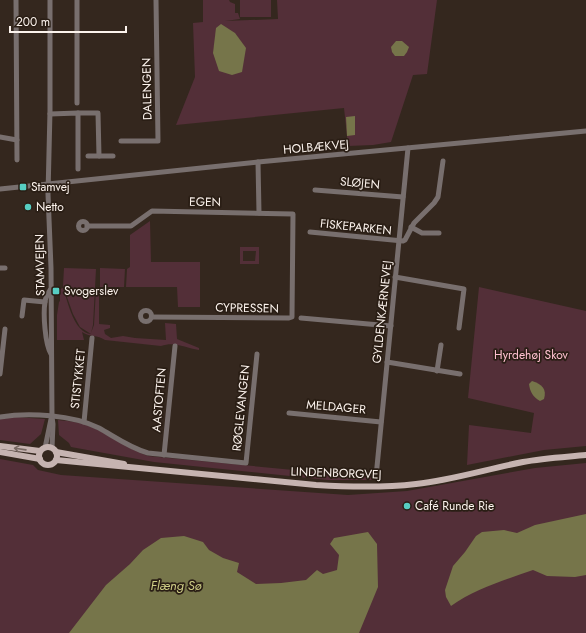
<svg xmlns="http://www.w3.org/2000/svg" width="586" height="633" font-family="Jost,sans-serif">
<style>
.green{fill:#532f38;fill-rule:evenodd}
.water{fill:#76754a}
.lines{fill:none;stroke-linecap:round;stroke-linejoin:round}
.minor{stroke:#786f6e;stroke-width:5}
.major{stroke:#c6b4b1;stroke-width:6}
.oneway{stroke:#786963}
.poi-dot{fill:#57cec2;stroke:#2a1e15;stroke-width:1.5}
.labels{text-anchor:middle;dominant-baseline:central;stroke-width:3.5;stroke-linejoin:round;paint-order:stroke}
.street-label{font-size:12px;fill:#fcf3ed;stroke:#2a1e15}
.poi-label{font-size:12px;fill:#fcf3ed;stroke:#2a1e15;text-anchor:start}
.park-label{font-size:12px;fill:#fec0cf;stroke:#2a1e15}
.water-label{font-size:13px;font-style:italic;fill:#cecd86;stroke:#2a1e15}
</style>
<rect width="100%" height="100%" fill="#34271e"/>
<g class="green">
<polygon points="203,0 229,0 230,2 235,4 235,13 238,13 240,19 225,21 278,19 277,0 437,0 427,74 413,75 391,142 373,145 348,146 344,108 176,125 195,77 193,23 203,22"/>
<rect x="240" y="0" width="31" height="17"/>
<polygon points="150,221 151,262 200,262 200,307 178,307 177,287 126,287 127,269 130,267 130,235"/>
<path d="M240 247H259V264H240ZM243 251H256L255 261H243Z"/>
<path d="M64 268 96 269 93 325 91 333 94 325 96 289H99V324L110 325V328L104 330 105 334 111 338 123 336 135 338 166 340 165 323 176 324 177 339 199 348V350C185 348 175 341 161 346L105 340C98 335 89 337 82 332L84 340H57V315L59 302 60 301V289L63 288C68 302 74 333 91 334L80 327 73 314 63 286Z"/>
<polygon points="100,268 125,269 124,287 100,287"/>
<polygon points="479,287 586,311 586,446 544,450 467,465 469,425 531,433 534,413 468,398"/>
<polygon points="15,417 45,419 41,434 30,444 0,440 0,419"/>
<path d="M58 420C68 421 79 422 89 426 109 434 127 449 148 456L378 478 373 480H328L154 462 71 447 69 443 59 435Z"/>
<polygon points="0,459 33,465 38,470 61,475 348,495 407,491 535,468 586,463 586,633 0,633"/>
</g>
<g class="water">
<polygon points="221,24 235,33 246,48 242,72 232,75 219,71 213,53 216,28"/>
<polygon points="396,41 402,41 409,47 407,52 404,56 395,56 392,52 391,47"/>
<polygon points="355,116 355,135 347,136 346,117"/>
<path d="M532 381C542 384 547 389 544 399L540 401C533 397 530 392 529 384Z"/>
<path d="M586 514V575L575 577 547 576 533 570C505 580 475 589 451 606L446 597 445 590 453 566 465 552 476 536 482 532 504 530 517 533 535 525Z"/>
<polygon points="368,532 377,544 378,587 359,633 69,633 106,585 130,564 143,550 161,538 184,536 203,542 209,550 223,558 239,563 237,572 256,584 281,583 306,580 317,570 323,574 337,570 339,555 330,544 334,538"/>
</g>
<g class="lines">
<g class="minor">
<polyline points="16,0 17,160"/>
<polyline points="50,0 50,111 48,194 51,268 52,417 53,424 52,448"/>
<polyline points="77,0 77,103"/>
<polyline points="78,113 98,113 99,156"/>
<polyline points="50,114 78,113 78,169"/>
<polyline points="0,137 17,140"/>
<polyline points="121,141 158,141 156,0"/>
<polyline points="88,156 113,156"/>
<polyline points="258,162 259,213"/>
<polyline points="0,189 258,162 586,131"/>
<polyline points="315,190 403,197"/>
<circle cx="83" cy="226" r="4.5"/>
<polyline points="87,226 131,226 152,211 293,214 292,317 289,318 152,317"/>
<polyline points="411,227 422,233 439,233"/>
<polyline points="310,232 403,241 405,240 414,223 434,203 438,197 443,161"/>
<polyline points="0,268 5,268"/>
<polyline points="395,277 464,289 459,328"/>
<path d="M50 290C48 294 45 298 45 302 43 314 45 344 51 354"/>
<circle cx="146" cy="316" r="5.5"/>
<polyline points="22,316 24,300 45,302"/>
<polyline points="301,318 391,326"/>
<polyline points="387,362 460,374"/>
<polyline points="437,371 441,345"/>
<polyline points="0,374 5,329"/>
<polyline points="289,413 381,422"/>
<path d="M0 417C29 412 73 415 99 428 115 437 130 448 148 453L246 463 257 354"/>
<polyline points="84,422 92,338"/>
<polyline points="45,448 51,419"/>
<polyline points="164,455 175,346"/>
<polyline points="376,477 408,148"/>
</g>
<g class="major">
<polyline points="0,446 40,451"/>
<circle cx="48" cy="456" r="9"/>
<polyline points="0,452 40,459"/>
<polyline points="56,452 124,464"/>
<path d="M56 460 316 485C349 487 382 488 416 484 452 480 487 469 523 462 543 458 565 457 586 455"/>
</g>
</g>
<defs><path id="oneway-shaft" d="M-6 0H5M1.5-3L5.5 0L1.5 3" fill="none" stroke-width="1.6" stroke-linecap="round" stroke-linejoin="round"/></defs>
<use class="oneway" href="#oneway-shaft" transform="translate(20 449) rotate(-172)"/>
<g class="poi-dot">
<rect x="19" y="183" width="8" height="8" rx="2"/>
<circle cx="28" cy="207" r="4"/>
<rect x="52" y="287" width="8" height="8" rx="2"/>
<circle cx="407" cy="506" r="4"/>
</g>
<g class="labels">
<g class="street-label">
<text transform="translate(147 89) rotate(-91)">DALENGEN</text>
<text transform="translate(316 147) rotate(-5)">HOLBÆKVEJ</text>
<text transform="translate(360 183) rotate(5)">SLØJEN</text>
<text transform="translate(205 202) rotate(1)">EGEN</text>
<text transform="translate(356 227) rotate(6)">FISKEPARKEN</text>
<text transform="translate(40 265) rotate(-91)">STAMVEJEN</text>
<text transform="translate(247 308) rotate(1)">CYPRESSEN</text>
<text transform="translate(382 312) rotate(-84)">GYLDENKÆRNEVEJ</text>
<text transform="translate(78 379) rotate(-84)">STISTYKKET</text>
<text transform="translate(159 400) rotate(-85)">AASTOFTEN</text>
<text transform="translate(336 407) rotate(5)">MELDAGER</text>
<text transform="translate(241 408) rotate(-84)">RØGLEVANGEN</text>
<text transform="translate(336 473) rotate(2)">LINDENBORGVEJ</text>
</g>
<g class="poi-label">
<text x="31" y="187">Stamvej</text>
<text x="36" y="207">Netto</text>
<text x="64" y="291">Svogerslev</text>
<text x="415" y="506">Café Runde Rie</text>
</g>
<g class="park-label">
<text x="531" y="355">Hyrdehøj Skov</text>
</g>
<g class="water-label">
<text x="176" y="585">Flæng Sø</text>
</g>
</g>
<path d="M10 26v6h116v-6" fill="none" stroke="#fcf3ed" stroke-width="2"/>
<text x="16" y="26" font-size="12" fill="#fcf3ed" stroke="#2a1e15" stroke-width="3" paint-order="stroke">200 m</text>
</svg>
